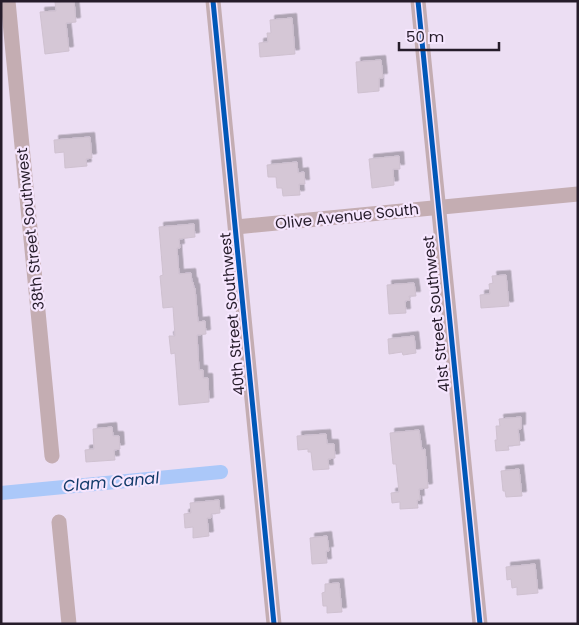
<svg xmlns="http://www.w3.org/2000/svg" width="579" height="625" font-family="Poppins,sans-serif">
<style>
.lines{fill:none;stroke-linecap:round;stroke-linejoin:round}
.canal{stroke:#abc8f9;stroke-width:14}
.building{fill:#d5c7d6;stroke:#cfc1d0;filter:url(#shadow)}
.street{stroke:#c4adb2;stroke-width:15}
.cycleway-casing{stroke:#f6e6fe;stroke-width:8}
.cycleway{stroke:#0057b8;stroke-width:5}
.labels{text-anchor:middle;dominant-baseline:central;stroke-width:4.5;stroke-linejoin:round;paint-order:stroke}
.street-label{font-size:15px;fill:#261c2a;stroke:#f6e6fe}
.water-label{font-size:16px;font-style:italic;fill:#123b6a;stroke:#f6e6fe}
</style>
<defs>
<filter id="shadow"><feDropShadow dx="4.5" dy="-4.5" stdDeviation="0" flood-color="#0004"/></filter>
</defs>
<rect width="100%" height="100%" fill="#ecdef3"/>
<g class="lines">
<polyline class="canal" points="1,493 221,472"/>
</g>
<g class="building">
<polygon points="74,1 76,22 66,23 69,51 45,54 40,12 56,11 55,2"/>
<polygon points="292,18 295,54 260,57 259,43 268,42 267,33 271,33 270,20"/>
<polygon points="381,60 383,78 379,78 379,91 358,93 356,62"/>
<polygon points="90,137 92,158 86,159 87,166 65,168 64,152 55,153 54,140"/>
<polygon points="399,156 400,169 393,169 394,185 372,188 369,159"/>
<polygon points="297,162 298,173 304,172 305,184 299,184 300,195 283,196 282,188 277,188 276,177 268,177 267,165"/>
<polygon points="194,224 195,237 179,239 180,248 177,248 179,274 191,273 192,282 193,282 194,288 195,288 198,322 205,321 206,334 197,335 199,370 203,370 203,378 208,378 209,402 179,405 175,353 171,354 169,336 175,336 173,307 163,308 160,276 163,275 159,227"/>
<polygon points="506,275 509,306 481,308 480,295 490,294 489,284 493,283 492,276"/>
<polygon points="414,283 416,296 409,296 410,300 405,301 406,313 389,314 387,285"/>
<polygon points="414,336 416,353 403,355 402,352 389,354 388,339"/>
<polygon points="521,417 521,429 518,429 520,445 508,446 509,450 496,451 495,440 497,440 496,426 500,426 499,419"/>
<polygon points="112,427 113,436 119,436 120,449 114,450 115,460 86,462 85,450 94,449 93,429"/>
<polygon points="419,430 422,450 425,449 428,488 419,489 420,500 417,500 418,508 400,509 400,502 392,503 391,493 399,492 396,464 393,464 390,433"/>
<polygon points="326,434 327,444 334,444 335,458 328,459 329,469 313,470 311,452 308,452 308,449 298,450 297,436"/>
<polygon points="519,469 522,496 506,497 505,491 503,491 501,471"/>
<polygon points="219,500 220,513 211,514 211,518 207,518 209,536 193,538 193,527 185,528 184,514 191,513 190,503"/>
<polygon points="327,536 329,551 326,551 327,563 312,564 310,538"/>
<polygon points="535,564 538,593 517,595 517,587 512,588 511,579 507,580 506,567"/>
<polygon points="339,583 342,612 327,613 327,606 323,606 322,593 325,592 325,584"/>
</g>
<g class="lines">
<g class="street">
<polyline points="8,1 52,456"/>
<polyline points="213,1 274,624"/>
<polyline points="418,1 480,624"/>
<polyline points="236,227 578,194"/>
<polyline points="59,522 69,624"/>
</g>
<defs>
<g id="cycleway">
<polyline points="213,1 274,624"/>
<polyline points="418,1 480,624"/>
</g>
</defs>
<use href="#cycleway" class="cycleway-casing"/>
<use href="#cycleway" class="cycleway"/>
</g>
<g class="labels">
<g class="street-label">
<text transform="translate(347 216) rotate(-6)">Olive Avenue South</text>
<text transform="translate(30 229) rotate(-96)">38th Street Southwest</text>
<text transform="translate(232 314) rotate(-95)">40th Street Southwest</text>
<text transform="translate(436 314) rotate(-96)">41st Street Southwest</text>
</g>
<g class="water-label">
<text transform="translate(111 482) rotate(-5)">Clam Canal</text>
</g>
</g>
<rect width="579" height="625" fill="none" stroke="#261c2a" stroke-width="5"/>
<path d="M399 42v8h100v-8" fill="none" stroke="#261c2a" stroke-width="2.5"/>
<text x="406" y="42" font-size="15" fill="#261c2a" stroke="#f6e6fe" stroke-width="4" paint-order="stroke">50 m</text>
</svg>
